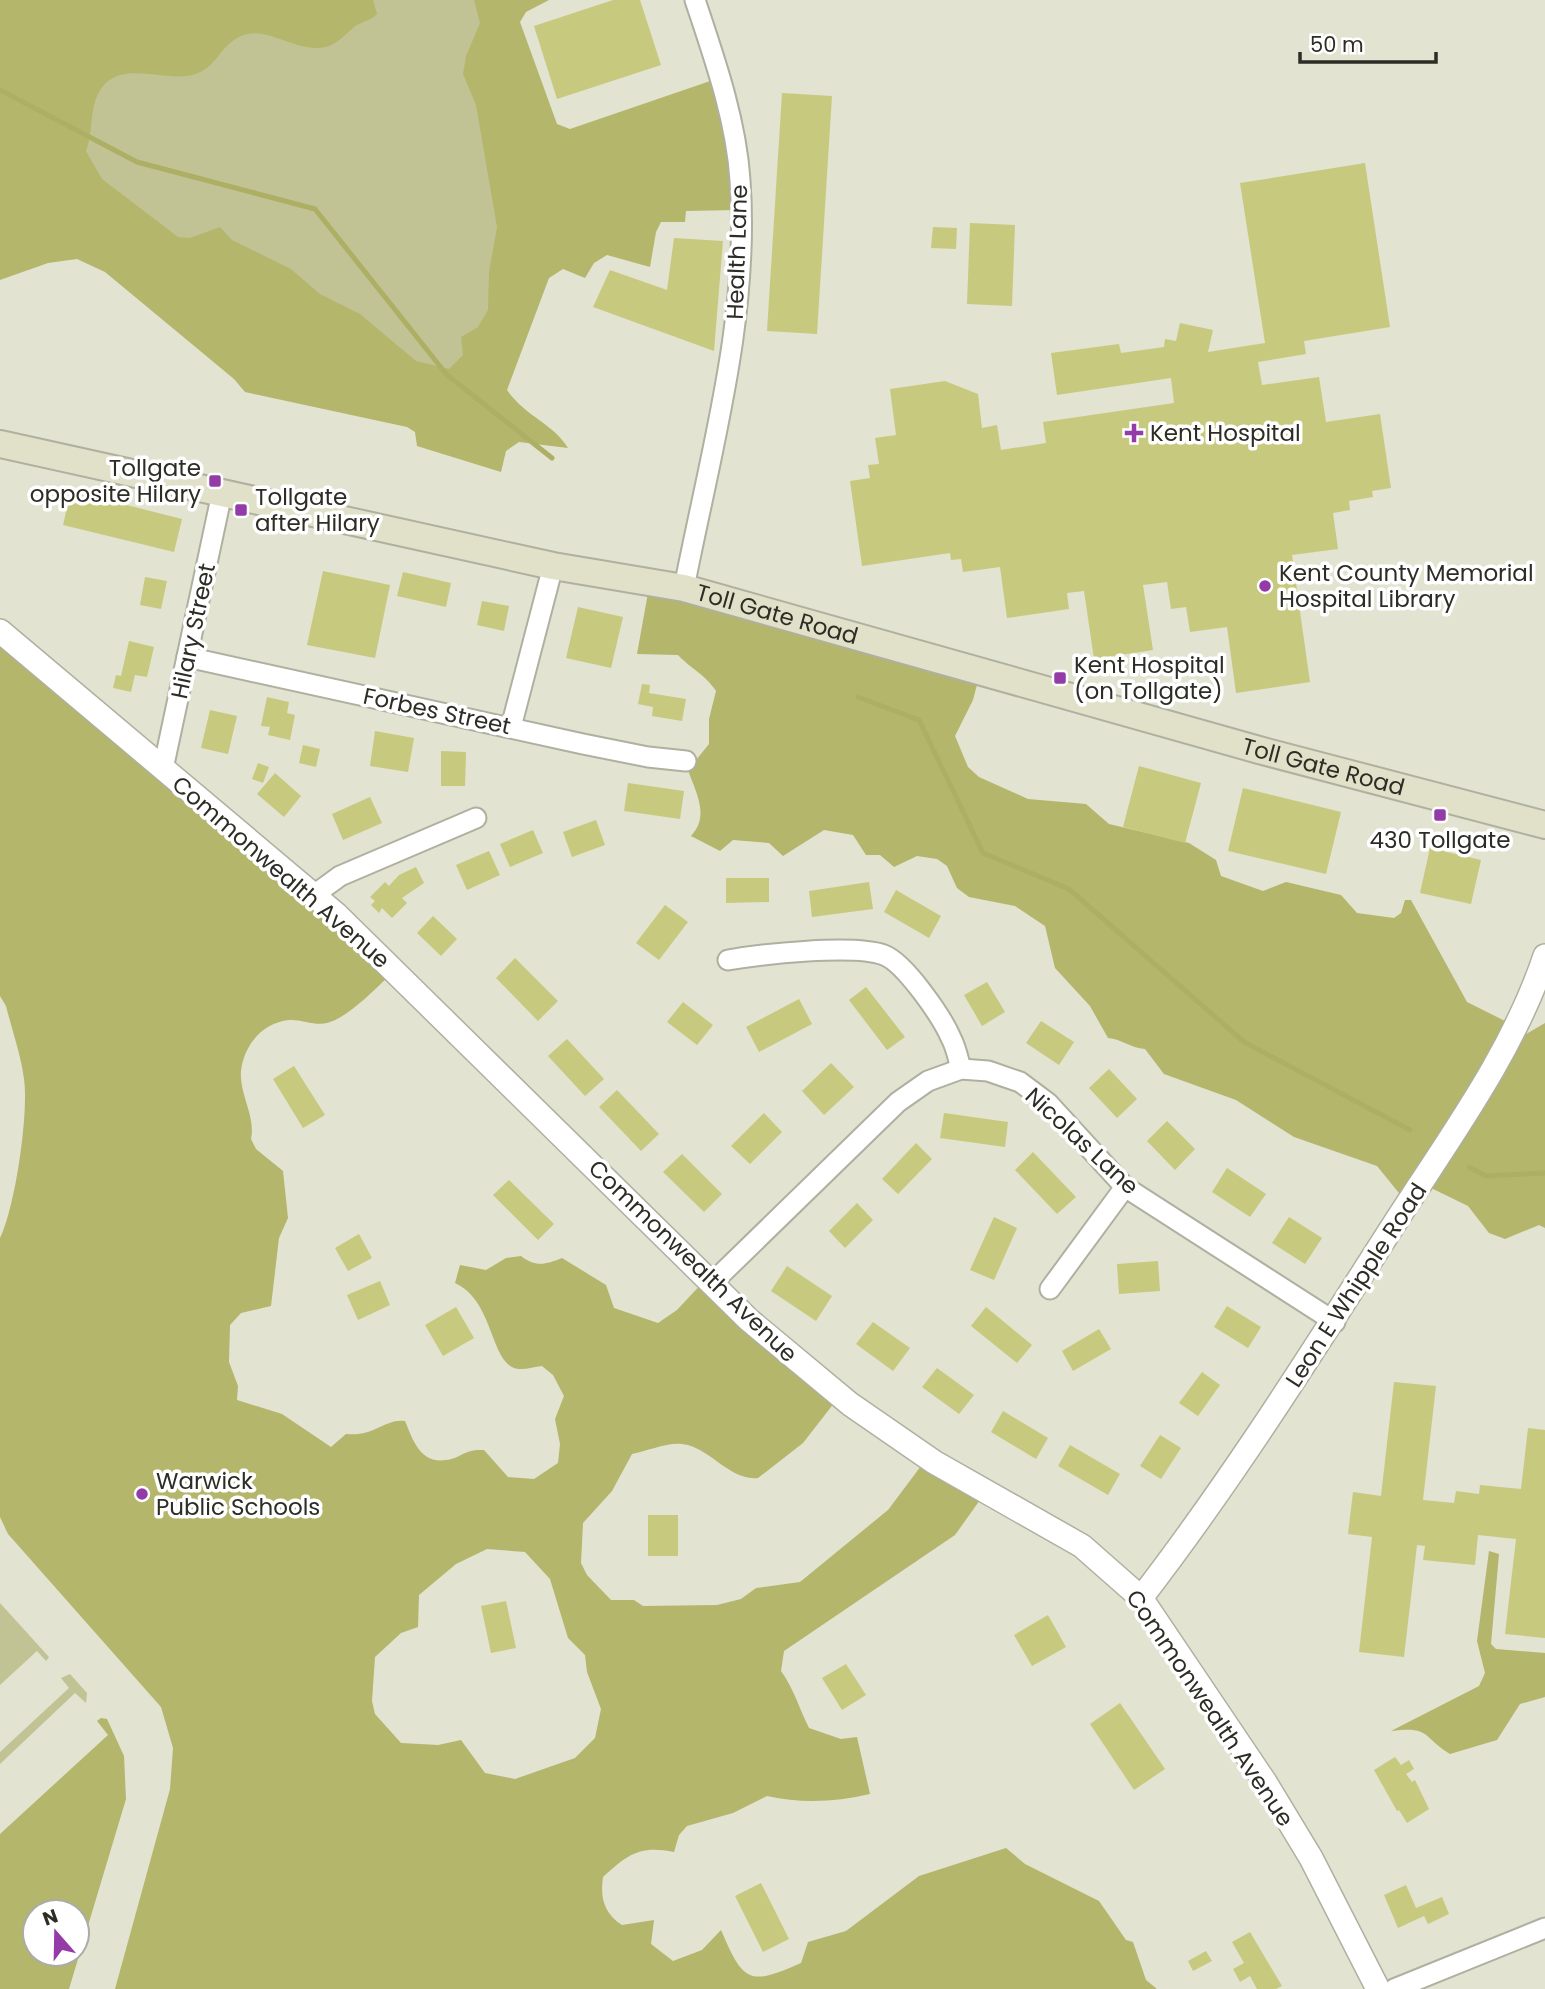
<svg xmlns="http://www.w3.org/2000/svg" width="1545" height="1989" font-family="Poppins,sans-serif">
<style>
.green{fill:#c1c394}
.forest{fill:#b4b66c;fill-rule:evenodd}
.lines{fill:none;stroke-linecap:round;stroke-linejoin:round}
.stream{stroke:#adaf65;stroke-width:5}
.building{fill:#c7ca7e}
.minor-casing{stroke:#afb09f;stroke-width:23}
.tertiary-casing{stroke:#afb09f;stroke-width:26}
.secondary-casing{stroke:#afb09f;stroke-width:30}
.minor{stroke:#fff;stroke-width:19}
.tertiary{stroke:#fff;stroke-width:23}
.secondary{stroke:#e1e1ca;stroke-width:26}
.poi-dot{fill:#933ba7;stroke:#fff;stroke-width:2.5}
.labels{text-anchor:middle;dominant-baseline:central;stroke-width:7;stroke-linejoin:round;paint-order:stroke}
.street-label{font-size:23px;fill:#2d2d26;stroke:#fff}
.poi-label{font-size:23px;fill:#2d2d26;stroke:#fff;text-anchor:start}
</style>
<rect width="100%" height="100%" fill="#e2e3d1"/>
<g class="green">
<polygon points="0,0 483,0 531,269 468,407 104,231"/>
<polygon points="0,1603 49,1657 46,1661 37,1651 0,1685"/>
<polygon points="70,1674 87,1693 86,1703 75,1693 0,1764 0,1752 69,1688 61,1678"/>
</g>
<g class="forest">
<path d="M0 0H373L377 14C371 21 362 21 354 27 347 33 338 43 329 46 298 56 268 24 241 36 217 47 217 72 187 76 163 79 128 65 108 81 87 99 95 128 86 151L102 179 178 237 190 238 220 227 232 240 291 269 320 294 360 314 416 361 449 369 463 355 461 337 478 327 488 310 489 272 497 227 476 105 463 74 466 56 480 23 474 0H549L526 12 520 22 557 124 570 129 719 78 737 210 686 211 685 222H661L656 232 650 267 607 255 594 263 585 278 563 269 549 278 507 390C525 416 554 424 568 448L519 442 506 451 501 472 417 446 415 432 407 427 245 392 234 379 105 272 77 259 48 263 0 280Z"/>
<path d="M648 593 979 677 973 700 955 736 968 767 979 777 1028 799 1086 804 1109 824 1189 843 1216 860 1221 876 1263 891 1286 882 1341 895 1357 913 1394 918 1401 913 1405 900H1411L1467 1002 1515 1026 1509 1044 1545 1023V1228L1539 1225 1505 1239 1489 1233 1468 1206 1429 1187 1412 1209 1377 1166 1294 1137 1236 1100 1164 1074 1145 1049C1130 1048 1122 1039 1108 1038L1090 1006 1055 968 1045 926 1015 906 969 897 957 888 947 866 937 859 917 856 894 867 880 855H866L853 835 824 830 783 856 769 843 733 840 720 851 691 836C710 816 696 793 688 770L709 744V719L716 691C704 673 692 670 678 655L637 654Z"/>
<path d="M0 628 319 896 387 978C372 992 347 1018 327 1023 315 1026 301 1019 289 1020 262 1023 244 1045 241 1071 239 1094 256 1117 251 1139L256 1149 283 1171 288 1218 279 1238 271 1306 241 1313 230 1325 229 1362 238 1386 237 1400 282 1414 331 1447 346 1434C375 1437 385 1418 405 1421 413 1440 420 1464 446 1460 462 1458 463 1449 484 1450L508 1477 534 1479 558 1463 560 1444 555 1419 564 1396 553 1375 542 1366C533 1367 522 1371 514 1368 490 1359 493 1300 455 1283L460 1265 486 1270 506 1258 521 1256C535 1267 545 1265 562 1258L606 1285 614 1308 658 1323 677 1310 706 1279 838 1398 803 1443 758 1478C729 1481 710 1447 682 1444 668 1442 647 1451 632 1454L612 1491 583 1523 581 1563 587 1575 611 1600H634L643 1606 717 1605 741 1599 756 1588 800 1582 888 1510 927 1458 980 1500 955 1535 784 1651 781 1671C794 1689 799 1708 809 1728L841 1739 857 1737 870 1794C836 1802 802 1804 767 1796L733 1813 687 1826 679 1835 674 1852C640 1845 628 1854 603 1877 600 1898 604 1913 622 1925L654 1920 651 1944 673 1961 702 1950 721 1930C743 1981 748 1987 801 1963L808 1942 846 1931 919 1876 1006 1848 1025 1864 1099 1901 1126 1940 1133 1942 1146 1980 1157 1989H115L170 1789 173 1748 161 1707 8 1534 0 1517V1238C15 1208 29 1113 24 1079 21 1055 12 1030 6 1006L0 996ZM487 1549 525 1552 550 1579 568 1638 585 1655 587 1672 601 1709 595 1738 575 1758 515 1779 485 1773 461 1740 438 1745 401 1743 375 1714 372 1701 375 1657 401 1633 418 1627 419 1595 456 1564Z"/>
<path d="M1489 1551 1499 1554 1491 1644 1496 1649 1545 1653V1697L1520 1704 1497 1740 1450 1754C1421 1736 1431 1726 1391 1731L1479 1686 1485 1673 1477 1641Z"/>
<path d="M101 1718 107 1719 124 1756 126 1799 69 1989H0V1834L108 1735 97 1721ZM35 1912H77V1954H35Z"/>
</g>
<g class="lines">
<g class="stream">
<polyline points="0,90 137,162 315,209 447,375 552,458"/>
<polyline points="858,697 919,720 983,853 1069,889 1244,1042 1410,1130"/>
<polyline points="1469,1167 1486,1176 1545,1173"/>
</g>
</g>
<g class="building">
<polygon points="613,0 640,0 661,65 557,99 534,26"/>
<polygon points="782,93 832,96 817,334 767,331"/>
<polygon points="1365,163 1390,327 1304,341 1306,354 1258,362 1262,385 1319,377 1326,422 1380,414 1391,488 1372,491 1373,497 1349,501 1350,510 1333,513 1338,549 1292,555 1310,682 1236,693 1227,627 1190,632 1186,607 1171,609 1167,582 1143,585 1153,650 1094,659 1084,591 1067,593 1069,609 1007,618 1000,567 963,572 961,559 951,560 950,553 862,566 850,481 870,478 868,465 879,464 875,438 896,435 890,389 945,381 978,394 982,428 997,425 1001,450 1046,443 1043,422 1174,403 1171,378 1057,395 1051,353 1119,344 1121,353 1164,347 1165,339 1176,341 1180,323 1213,330 1208,352 1265,343 1240,183"/>
<polygon points="970,223 1015,225 1012,306 967,304"/>
<polygon points="933,227 957,228 956,249 931,248"/>
<polygon points="674,238 723,241 714,351 593,307 610,270 667,290"/>
<polygon points="71,491 182,519 174,552 63,525"/>
<polygon points="323,571 390,585 375,658 307,645"/>
<polygon points="403,572 451,583 446,607 397,596"/>
<polygon points="145,577 167,581 161,609 140,605"/>
<polygon points="482,601 509,606 504,631 477,625"/>
<polygon points="578,607 623,617 611,668 566,658"/>
<polygon points="129,641 154,647 147,677 135,675 131,692 113,688 116,675 121,676"/>
<polygon points="642,684 650,685 649,693 686,699 682,721 652,716 653,707 638,704"/>
<polygon points="267,697 289,702 287,713 295,715 290,740 268,735 270,727 261,726"/>
<polygon points="210,710 237,716 228,754 201,748"/>
<polygon points="375,731 414,738 408,772 370,766"/>
<polygon points="303,745 320,749 316,767 299,763"/>
<polygon points="441,751 466,752 465,786 441,786"/>
<polygon points="258,763 269,767 263,783 252,779"/>
<polygon points="1139,766 1201,783 1185,843 1123,827"/>
<polygon points="275,773 301,796 284,817 257,794"/>
<polygon points="628,783 684,791 680,819 624,811"/>
<polygon points="1243,788 1341,812 1326,874 1228,851"/>
<polygon points="370,797 382,823 343,840 332,814"/>
<polygon points="596,820 605,845 572,857 563,832"/>
<polygon points="533,830 543,853 510,867 500,844"/>
<polygon points="1430,848 1481,860 1471,904 1420,893"/>
<polygon points="489,851 500,875 467,890 456,865"/>
<polygon points="416,867 424,883 402,898 407,903 392,918 382,908 379,913 371,905 375,901 370,897 385,882 389,886 399,875"/>
<polygon points="726,878 769,878 769,902 726,903"/>
<polygon points="869,882 873,909 812,917 809,891"/>
<polygon points="896,890 941,916 929,938 884,912"/>
<polygon points="665,905 688,922 659,960 636,943"/>
<polygon points="433,916 457,939 441,956 417,933"/>
<polygon points="515,958 558,1001 538,1021 496,978"/>
<polygon points="987,982 1005,1012 982,1026 964,995"/>
<polygon points="866,987 905,1037 887,1050 849,1000"/>
<polygon points="799,999 812,1024 759,1052 746,1027"/>
<polygon points="683,1002 713,1025 697,1045 667,1022"/>
<polygon points="1041,1021 1074,1042 1059,1065 1026,1043"/>
<polygon points="567,1039 604,1079 585,1096 548,1056"/>
<polygon points="831,1063 854,1087 824,1115 802,1091"/>
<polygon points="294,1066 325,1115 303,1128 273,1079"/>
<polygon points="1109,1069 1137,1099 1117,1118 1089,1088"/>
<polygon points="617,1090 659,1134 641,1151 599,1107"/>
<polygon points="764,1113 782,1132 750,1164 731,1146"/>
<polygon points="944,1113 1008,1122 1005,1147 940,1138"/>
<polygon points="1167,1121 1195,1149 1175,1170 1147,1141"/>
<polygon points="916,1143 932,1159 898,1194 882,1179"/>
<polygon points="1033,1152 1076,1197 1057,1214 1015,1170"/>
<polygon points="682,1154 722,1194 704,1212 663,1172"/>
<polygon points="1227,1168 1266,1194 1250,1217 1212,1192"/>
<polygon points="509,1180 554,1224 538,1240 493,1195"/>
<polygon points="857,1203 873,1220 845,1248 829,1231"/>
<polygon points="994,1217 1017,1228 994,1280 970,1270"/>
<polygon points="1289,1217 1322,1238 1305,1264 1272,1243"/>
<polygon points="359,1234 372,1258 348,1271 335,1248"/>
<polygon points="1158,1261 1160,1291 1119,1294 1117,1264"/>
<polygon points="787,1266 832,1296 816,1321 771,1291"/>
<polygon points="380,1281 390,1305 358,1320 347,1295"/>
<polygon points="1227,1306 1261,1327 1248,1348 1214,1327"/>
<polygon points="456,1307 474,1338 443,1356 425,1325"/>
<polygon points="986,1307 1032,1345 1017,1363 971,1326"/>
<polygon points="873,1322 910,1348 893,1371 856,1344"/>
<polygon points="1099,1329 1111,1349 1073,1371 1062,1351"/>
<polygon points="937,1368 974,1395 959,1414 922,1387"/>
<polygon points="1202,1372 1220,1385 1198,1416 1179,1403"/>
<polygon points="1394,1382 1436,1386 1423,1500 1454,1503 1456,1491 1479,1494 1480,1485 1521,1489 1528,1428 1545,1430 1545,1638 1505,1634 1516,1539 1478,1535 1475,1565 1423,1560 1425,1546 1417,1545 1404,1657 1359,1652 1372,1537 1348,1534 1353,1492 1381,1496"/>
<polygon points="1003,1411 1048,1438 1036,1459 991,1432"/>
<polygon points="1160,1435 1181,1448 1161,1479 1140,1466"/>
<polygon points="1070,1445 1120,1474 1108,1495 1058,1466"/>
<rect x="648" y="1515" width="30" height="41"/>
<polygon points="506,1601 516,1648 491,1653 481,1606"/>
<polygon points="1048,1615 1066,1647 1032,1666 1014,1635"/>
<polygon points="846,1664 866,1695 842,1710 822,1678"/>
<polygon points="1120,1703 1165,1769 1134,1790 1090,1724"/>
<polygon points="1395,1757 1401,1765 1409,1760 1414,1769 1406,1774 1412,1782 1415,1780 1429,1809 1407,1823 1399,1810 1397,1811 1374,1770"/>
<polygon points="761,1883 789,1939 763,1952 735,1896"/>
<polygon points="1406,1885 1416,1908 1442,1897 1449,1914 1428,1924 1424,1916 1398,1928 1384,1895"/>
<polygon points="1250,1932 1282,1986 1276,1989 1257,1989 1250,1976 1240,1982 1233,1969 1244,1963 1232,1942"/>
<polygon points="1206,1951 1212,1961 1193,1971 1188,1961"/>
</g>
<g class="lines">
<defs>
<g id="minor">
<path d="M684 588C710 454 750 318 740 180 736 119 714 57 695 0"/>
<polyline points="187,657 583,744 648,757 686,761"/>
<polyline points="511,727 553,566"/>
<polyline points="163,769 222,493"/>
<polyline points="314,895 340,876 476,818"/>
<path d="M728 960C762 954 854 944 884 955 905 963 942 1017 951 1038 956 1047 958 1058 961 1069"/>
<polyline points="711,1284 898,1102 928,1081 961,1069 988,1071 1020,1082 1048,1103 1125,1187 1335,1322"/>
<polyline points="1050,1289 1125,1187"/>
<polyline points="1394,1989 1545,1928"/>
</g>
<g id="tertiary">
<polyline points="0,631 336,914 749,1320 850,1404 934,1462 1082,1546 1141,1598 1265,1782 1311,1858 1378,1989"/>
<path d="M1141 1598C1232 1480 1311 1354 1391 1229 1447 1141 1512 1055 1545 956"/>
</g>
<g id="secondary">
<path id="s1" d="M0 444 553 566 684 588 1259 750 1545 825"/>
</g>
</defs>
<use href="#minor" class="minor-casing"/>
<use href="#tertiary" class="tertiary-casing"/>
<use href="#secondary" class="secondary-casing"/>
<use href="#minor" class="minor"/>
<use href="#tertiary" class="tertiary"/>
<use href="#secondary" class="secondary"/>
</g>
<g class="poi-dot">
<path d="M1130.5 422.5h7v7h7v7h-7v7h-7v-7h-7v-7h7z"/>
<rect x="208" y="474" width="14" height="14" rx="3.5"/>
<rect x="234" y="503" width="14" height="14" rx="3.5"/>
<circle cx="1265" cy="586" r="7"/>
<rect x="1053" y="671" width="14" height="14" rx="3.5"/>
<rect x="1433" y="808" width="14" height="14" rx="3.5"/>
<circle cx="142" cy="1494" r="7"/>
</g>
<g class="labels">
<g class="street-label">
<text transform="translate(737 252) rotate(-88)">Health Lane</text>
<text stroke="none"><textPath href="#s1" startOffset="796">Toll Gate Road</textPath></text>
<text transform="translate(193 631) rotate(-78)">Hilary Street</text>
<text transform="translate(437 711) rotate(12)">Forbes Street</text>
<text stroke="none"><textPath href="#s1" startOffset="1363">Toll Gate Road</textPath></text>
<text transform="translate(281 872) rotate(41)">Commonwealth Avenue</text>
<text transform="translate(1082 1141) rotate(43)">Nicolas Lane</text>
<text transform="translate(693 1261) rotate(44)">Commonwealth Avenue</text>
<text transform="translate(1356 1285) rotate(-57)">Leon E Whipple Road</text>
<text transform="translate(1210 1708) rotate(56)">Commonwealth Avenue</text>
</g>
<g class="poi-label">
<text x="1150" y="433">Kent Hospital</text>
<text x="201" y="468" text-anchor="end">Tollgate<tspan x="201" dy="26">opposite Hilary</tspan></text>
<text x="255" y="497">Tollgate<tspan x="255" dy="26">after Hilary</tspan></text>
<text x="1279" y="573">Kent County Memorial<tspan x="1279" dy="26">Hospital Library</tspan></text>
<text x="1074" y="665">Kent Hospital<tspan x="1074" dy="26">(on Tollgate)</tspan></text>
<text x="1440" y="840" text-anchor="middle">430 Tollgate</text>
<text x="156" y="1481">Warwick<tspan x="156" dy="26">Public Schools</tspan></text>
</g>
</g>
<g transform="translate(56 1933) rotate(340)"><circle r="33" fill="#ffffff" stroke="#ababa8" stroke-width="2"/>
<path d="M0-5L12 26L0 18L-12 26Z" fill="#933ba7"/>
<text y="-10" font-size="19" font-weight="bold" text-anchor="middle" fill="#2d2d26">N</text>
</g>
<path d="M1300 52v10h136v-10" fill="none" stroke="#2d2d26" stroke-width="3.5"/>
<text x="1310" y="52" font-size="21" fill="#2d2d26" stroke="#ffffff" stroke-width="5" paint-order="stroke">50 m</text>
</svg>
